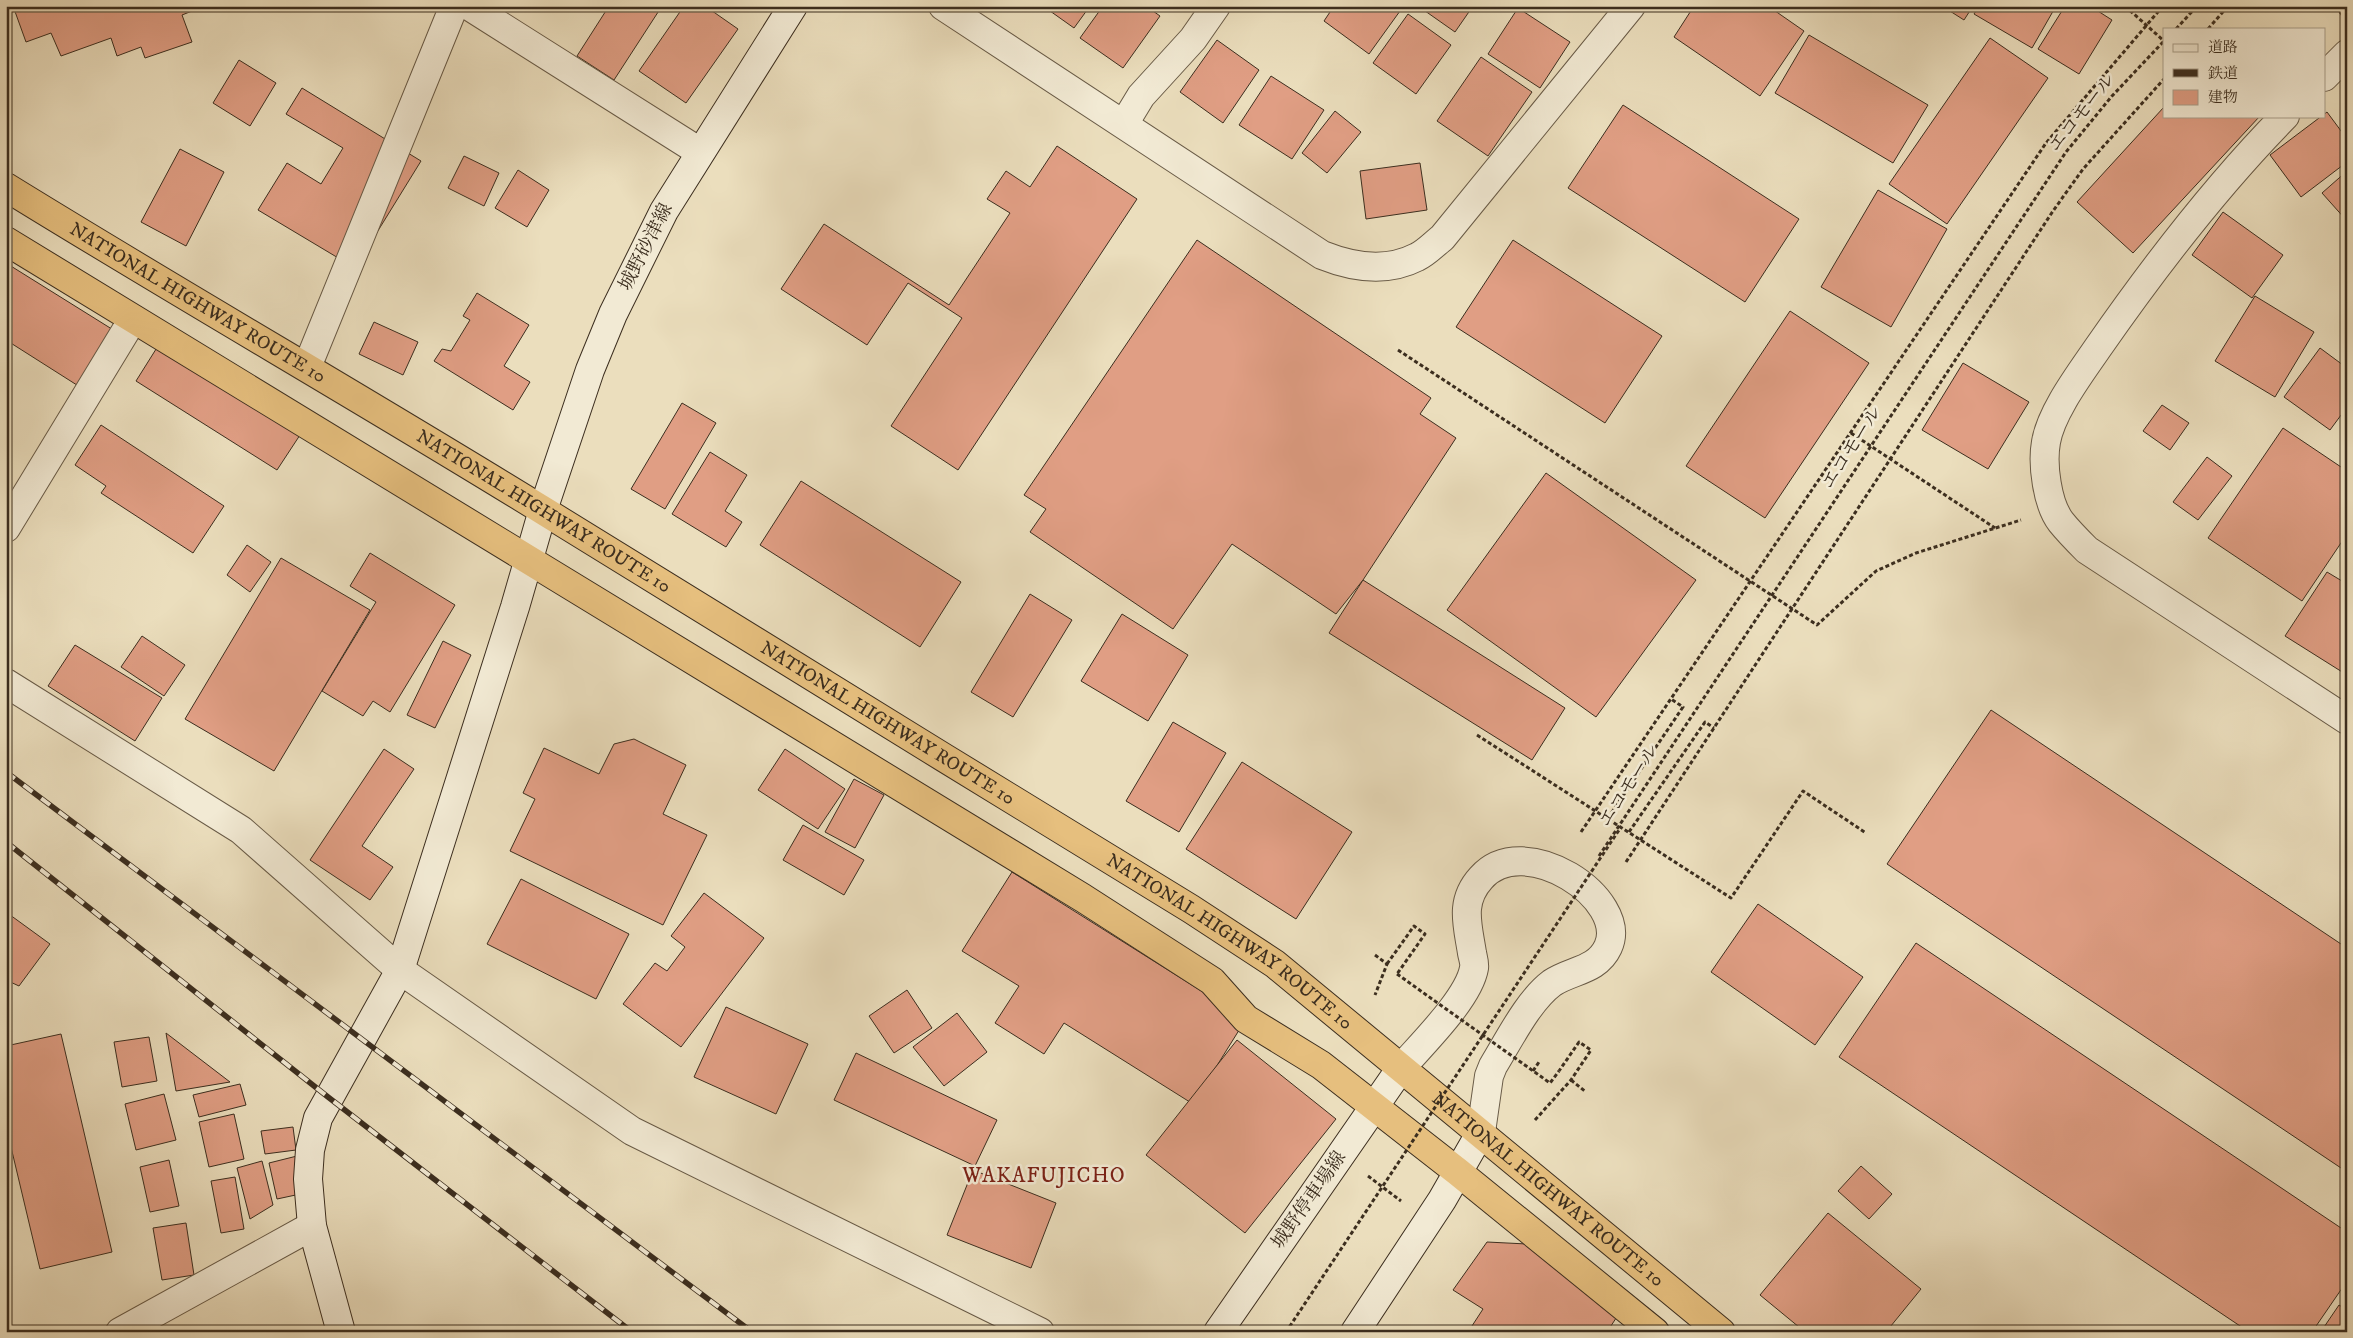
<svg xmlns="http://www.w3.org/2000/svg" width="2353" height="1338" font-family="'IM FELL DW Pica','Noto Serif JP',serif">
<style>
.building{fill:#e09e84;stroke:#3c2e1f}
.lines{fill:none;stroke-linecap:round;stroke-linejoin:round}
.street-casing{stroke:#685a46;stroke-width:30}
.secondary-casing{stroke:#3c2e1f;stroke-width:30}
.highway-casing{stroke:#3c2e1f;stroke-width:30}
.path{stroke:#3c2e1f;stroke-width:3;stroke-dasharray:4 2.5;stroke-linecap:butt}
.street{stroke:#f2ead4;stroke-width:28}
.secondary{stroke:#f2ead4;stroke-width:28}
.highway{stroke:#e6bf7e;stroke-width:28}
.rail-casing{stroke:#3c2e1f;stroke-width:5.5}
.rail{stroke:#f2ead4;stroke-width:4;stroke-dasharray:11;stroke-linecap:butt}
.path-bridge{stroke:#3c2e1f;stroke-width:3;stroke-dasharray:4 2.5;stroke-linecap:butt}
.labels{text-anchor:middle;dominant-baseline:central;stroke-width:5;stroke-linejoin:round;paint-order:stroke}
.street-label{font-size:19px;fill:#3c2e1f;stroke:#f2ead4}
.quarter-label{font-size:21px;letter-spacing:1px;fill:#7a1f14;stroke:#f2ead4}
</style>
<rect width="100%" height="100%" fill="#ebdebd"/>
<filter id="stains"><feTurbulence type="fractalNoise" baseFrequency=".004" numOctaves="4"/><feColorMatrix values="0 0 0 0 .2 0 0 0 0 .09 0 0 0 0 .02 0 0 0 .5 -.17"/></filter>
<radialGradient id="worn" r=".72"><stop offset=".6" stop-color="#630" stop-opacity="0"/><stop offset="1" stop-color="#630" stop-opacity=".3"/></radialGradient>
<g class="building">
<polygon points="13,6 202,6 202,7 182,15 192,42 145,58 141,47 117,56 111,38 61,56 51,33 26,42"/>
<polygon points="609,6 662,6 614,80 577,56"/>
<polygon points="684,6 705,6 738,29 686,103 639,71"/>
<polygon points="1043,6 1090,6 1074,28"/>
<polygon points="1103,6 1146,6 1160,16 1123,68 1080,38"/>
<polygon points="1334,6 1393,6 1400,11 1369,54 1324,21"/>
<polygon points="1418,6 1473,6 1455,32"/>
<polygon points="1694,6 1768,6 1804,31 1760,96 1674,37"/>
<polygon points="1942,6 1973,6 1964,20"/>
<polygon points="1979,6 2056,6 2032,48 1974,14"/>
<polygon points="2065,6 2090,6 2112,20 2079,74 2038,49"/>
<polygon points="1518,8 1570,42 1540,88 1488,54"/>
<polygon points="1408,14 1451,45 1416,94 1373,63"/>
<polygon points="1809,35 1928,105 1893,163 1775,93"/>
<polygon points="1990,38 2048,78 1947,224 1889,184"/>
<polygon points="1217,40 1259,70 1223,123 1180,92"/>
<polygon points="1481,57 1532,92 1488,156 1437,121"/>
<polygon points="239,60 276,83 250,126 213,103"/>
<polygon points="1271,76 1324,110 1292,159 1239,125"/>
<polygon points="302,88 421,161 355,268 258,210 287,163 321,184 343,148 286,114"/>
<polygon points="1623,105 1799,219 1745,302 1568,188"/>
<polygon points="2164,107 2164,116 2260,116 2133,253 2077,202"/>
<polygon points="1335,111 1361,132 1327,173 1302,153"/>
<polygon points="2327,112 2347,139 2347,162 2301,197 2270,155"/>
<polygon points="1057,146 1137,199 958,470 891,426 962,318 908,283 867,345 781,289 824,224 949,305 1010,213 987,199 1006,171 1030,187"/>
<polygon points="180,149 224,172 186,246 141,222"/>
<polygon points="464,156 499,173 484,206 448,188"/>
<polygon points="1420,163 1427,210 1366,219 1360,171"/>
<polygon points="518,170 549,190 527,227 495,208"/>
<polygon points="2347,171 2347,221 2322,193"/>
<polygon points="1878,190 1947,229 1891,327 1821,287"/>
<polygon points="2223,212 2283,255 2252,298 2192,255"/>
<polygon points="1197,240 1431,398 1420,414 1456,438 1363,580 1336,614 1232,544 1173,629 1030,532 1046,509 1024,495"/>
<polygon points="1513,240 1662,336 1605,423 1456,327"/>
<polygon points="6,263 115,331 80,387 6,340"/>
<polygon points="477,293 529,325 504,366 530,382 513,410 434,361 442,349 451,351 470,320 463,316"/>
<polygon points="2255,296 2314,332 2275,397 2215,361"/>
<polygon points="1790,311 1869,363 1765,518 1686,466"/>
<polygon points="374,322 418,342 403,375 359,354"/>
<polygon points="158,346 300,435 277,470 136,381"/>
<polygon points="2320,348 2347,368 2347,407 2330,430 2284,397"/>
<polygon points="1963,363 2029,402 1988,469 1922,430"/>
<polygon points="682,403 716,423 665,509 631,489"/>
<polygon points="2162,405 2189,423 2170,450 2143,431"/>
<polygon points="101,425 224,506 193,553 101,493 106,486 75,465"/>
<polygon points="2283,428 2347,471 2347,534 2302,601 2208,538"/>
<polygon points="710,452 747,475 725,511 742,522 726,547 672,514"/>
<polygon points="2207,457 2232,476 2198,520 2173,502"/>
<polygon points="1546,473 1696,580 1596,717 1447,610"/>
<polygon points="801,481 961,582 920,647 760,545"/>
<polygon points="247,545 271,562 250,592 227,575"/>
<polygon points="370,553 455,605 390,712 373,701 363,716 322,691 376,602 350,586"/>
<polygon points="281,558 370,610 274,771 185,719"/>
<polygon points="2327,572 2347,584 2347,675 2285,636"/>
<polygon points="1363,580 1565,708 1532,760 1329,633"/>
<polygon points="1030,594 1072,620 1013,717 971,692"/>
<polygon points="1122,614 1188,655 1148,721 1081,681"/>
<polygon points="142,636 185,665 164,696 121,667"/>
<polygon points="443,641 471,655 435,728 407,715"/>
<polygon points="75,645 162,698 135,741 48,686"/>
<polygon points="1991,710 2347,948 2347,1172 1887,864"/>
<polygon points="1173,722 1226,753 1179,832 1126,801"/>
<polygon points="634,739 686,765 663,814 707,835 663,925 510,851 535,799 523,793 544,748 599,774 614,744"/>
<polygon points="384,749 414,769 362,846 393,867 370,900 310,860"/>
<polygon points="785,749 845,789 818,829 758,790"/>
<polygon points="1242,762 1352,832 1296,919 1186,849"/>
<polygon points="854,779 884,795 855,848 825,832"/>
<polygon points="803,825 864,860 844,895 783,860"/>
<polygon points="1012,872 1246,1019 1193,1104 1064,1023 1044,1054 995,1023 1019,986 962,951"/>
<polygon points="521,879 629,934 596,999 487,944"/>
<polygon points="704,893 764,938 681,1047 623,1004 655,963 667,971 685,947 671,936"/>
<polygon points="1758,904 1863,977 1815,1045 1711,972"/>
<polygon points="6,912 50,944 19,986 6,980"/>
<polygon points="1916,943 2347,1232 2347,1281 2312,1332 2249,1332 1839,1057"/>
<polygon points="907,990 932,1028 894,1053 869,1016"/>
<polygon points="726,1007 808,1044 776,1114 694,1077"/>
<polygon points="957,1013 987,1052 944,1086 913,1047"/>
<polygon points="166,1033 230,1082 176,1091"/>
<polygon points="61,1034 112,1252 40,1269 6,1126 6,1046"/>
<polygon points="149,1037 157,1081 122,1087 114,1042"/>
<polygon points="1237,1040 1336,1119 1245,1233 1146,1155"/>
<polygon points="856,1053 997,1120 975,1166 834,1100"/>
<polygon points="240,1084 246,1105 199,1117 193,1095"/>
<polygon points="164,1094 176,1140 136,1150 125,1104"/>
<polygon points="234,1114 244,1159 209,1167 199,1122"/>
<polygon points="293,1127 296,1150 265,1154 261,1131"/>
<polygon points="297,1156 305,1193 277,1199 269,1163"/>
<polygon points="169,1160 179,1206 150,1212 140,1167"/>
<polygon points="262,1161 273,1205 250,1219 237,1168"/>
<polygon points="1861,1166 1892,1194 1869,1219 1838,1191"/>
<polygon points="973,1170 1056,1203 1031,1268 947,1235"/>
<polygon points="235,1177 244,1229 221,1233 211,1181"/>
<polygon points="1828,1213 1921,1289 1886,1332 1805,1332 1760,1295"/>
<polygon points="186,1223 194,1275 162,1280 153,1228"/>
<polygon points="1487,1242 1527,1244 1622,1309 1607,1332 1474,1332 1470,1329 1483,1309 1453,1290"/>
<polygon points="2339,1305 2347,1310 2347,1332 2324,1332 2322,1330"/>
</g>
<g class="lines">
<defs>
<g id="street">
<polyline points="469,6 700,152"/>
<path d="M943 6 1322 255C1352 267 1386 273 1417 257 1426 253 1434 244 1442 238L1631 6"/>
<polyline points="2324,77 2347,54"/>
<path d="M2285 116C2215 187 2154 267 2097 349 2080 374 2051 412 2046 442 2042 464 2047 504 2061 522 2069 532 2078 541 2087 550L2347 720"/>
<polyline points="1124,124 1141,96 1193,39 1216,6"/>
<polyline points="307,367 454,6"/>
<polyline points="6,528 133,319"/>
<polyline points="6,683 241,830 400,970 632,1131 1040,1332"/>
<path d="M1401 1068C1422 1044 1469 998 1474 968 1475 964 1473 958 1472 953 1468 926 1459 902 1481 878 1524 829 1630 899 1608 947 1597 971 1571 970 1552 983 1528 1001 1509 1040 1493 1066L1489 1076 1481 1132"/>
<polyline points="120,1332 312,1226"/>
</g>
<g id="secondary">
<polyline points="341,1332 312,1226 308,1179 310,1150 318,1118 400,970 515,607 543,510 590,370 613,314 664,211 793,6"/>
<polyline points="1218,1332 1401,1068"/>
<polyline points="1355,1332 1442,1200 1481,1132"/>
</g>
<g id="highway">
<path id="s1" d="M6 187C184 297 366 401 544 511 759 644 975 777 1191 909L1275 964 1721 1332"/>
<polyline points="6,241 1083,898 1212,981 1246,1019 1321,1065 1458,1172 1655,1332"/>
</g>
</defs>
<use href="#street" class="street-casing"/>
<use href="#secondary" class="secondary-casing"/>
<use href="#highway" class="highway-casing"/>
<g class="path">
<polyline points="2125,6 2164,41"/>
<polyline points="2336,6 2346,20"/>
<polyline points="2176,29 2197,6"/>
<polyline points="2208,29 2228,6"/>
<polyline points="1398,350 1817,625 1876,571 1916,553 2021,520"/>
<polyline points="1851,433 1995,528"/>
<polyline points="1608,818 1683,707 1671,699"/>
<polyline points="1581,832 2046,143 2163,6"/>
<polyline points="1629,832 1705,722 1714,728"/>
<polyline points="1599,856 2066,152 2112,96 2164,41"/>
<polyline points="1626,862 2053,211 2083,169 2164,79"/>
<polyline points="1375,955 1387,964 1375,995"/>
<polyline points="1387,964 1414,926 1425,934 1397,974"/>
<polyline points="1533,1071 1539,1062"/>
<polyline points="1571,1080 1586,1092"/>
<polyline points="1535,1120 1571,1080 1591,1050 1579,1042 1559,1071"/>
<polyline points="1368,1176 1401,1201"/>
</g>
<use href="#street" class="street"/>
<use href="#secondary" class="secondary"/>
<use href="#highway" class="highway"/>
<defs>
<g id="rail">
<polyline points="6,772 752,1332"/>
<polyline points="6,842 328,1097 632,1332"/>
</g>
</defs>
<use href="#rail" class="rail-casing"/>
<use href="#rail" class="rail"/>
<g class="path-bridge">
<polyline points="1477,735 1731,898 1803,791 1866,833"/>
<polyline points="1397,974 1550,1083 1559,1071"/>
<polyline points="1286,1332 1621,827"/>
</g>
</g>
<g class="labels">
<g class="street-label">
<text transform="translate(2082 113) rotate(-51)">エコモール</text>
<text transform="translate(646 247) rotate(-63)">城野砂津線</text>
<text stroke="none"><textPath href="#s1" startOffset="224">NATIONAL HIGHWAY ROUTE 10</textPath></text>
<text transform="translate(1852 448) rotate(-57)">エコモール</text>
<text stroke="none"><textPath href="#s1" startOffset="628">NATIONAL HIGHWAY ROUTE 10</textPath></text>
<text stroke="none"><textPath href="#s1" startOffset="1032">NATIONAL HIGHWAY ROUTE 10</textPath></text>
<text transform="translate(1629 786) rotate(-57)">エコモール</text>
<text stroke="none"><textPath href="#s1" startOffset="1438">NATIONAL HIGHWAY ROUTE 10</textPath></text>
<text stroke="none"><textPath href="#s1" startOffset="1842">NATIONAL HIGHWAY ROUTE 10</textPath></text>
<text transform="translate(1309 1200) rotate(-55)">城野停車場線</text>
</g>
<g class="quarter-label">
<text x="1044" y="1176">WAKAFUJICHO</text>
</g>
</g>
<rect width="2353" height="1338" fill="none" stroke="#ebdebd" stroke-width="25"/>
<rect x="8" y="8" width="2338" height="1323" fill="none" stroke="#3c2e1f" stroke-width="2.5"/>
<rect x="12" y="12" width="2328" height="1313" fill="none" stroke="#3c2e1f"/>
<rect x="2163" y="28" width="162" height="90" fill="#f2ead4" stroke="#a99f8c"/>
<rect x="2173" y="44" width="25" height="8" fill="#f2ead4" stroke="#a99f8c"/>
<text x="2208" y="52" font-size="15" fill="#3c2e1f">道路</text>
<rect x="2173" y="69" width="25" height="8" fill="#3c2e1f" stroke="#a99f8c"/>
<text x="2208" y="78" font-size="15" fill="#3c2e1f">鉄道</text>
<rect x="2173" y="90" width="25" height="15" fill="#e09e84" stroke="#a99f8c"/>
<text x="2208" y="102" font-size="15" fill="#3c2e1f">建物</text>
<rect width="100%" height="100%" filter="url(#stains)"/>
<rect width="100%" height="100%" fill="url(#worn)"/>
</svg>
